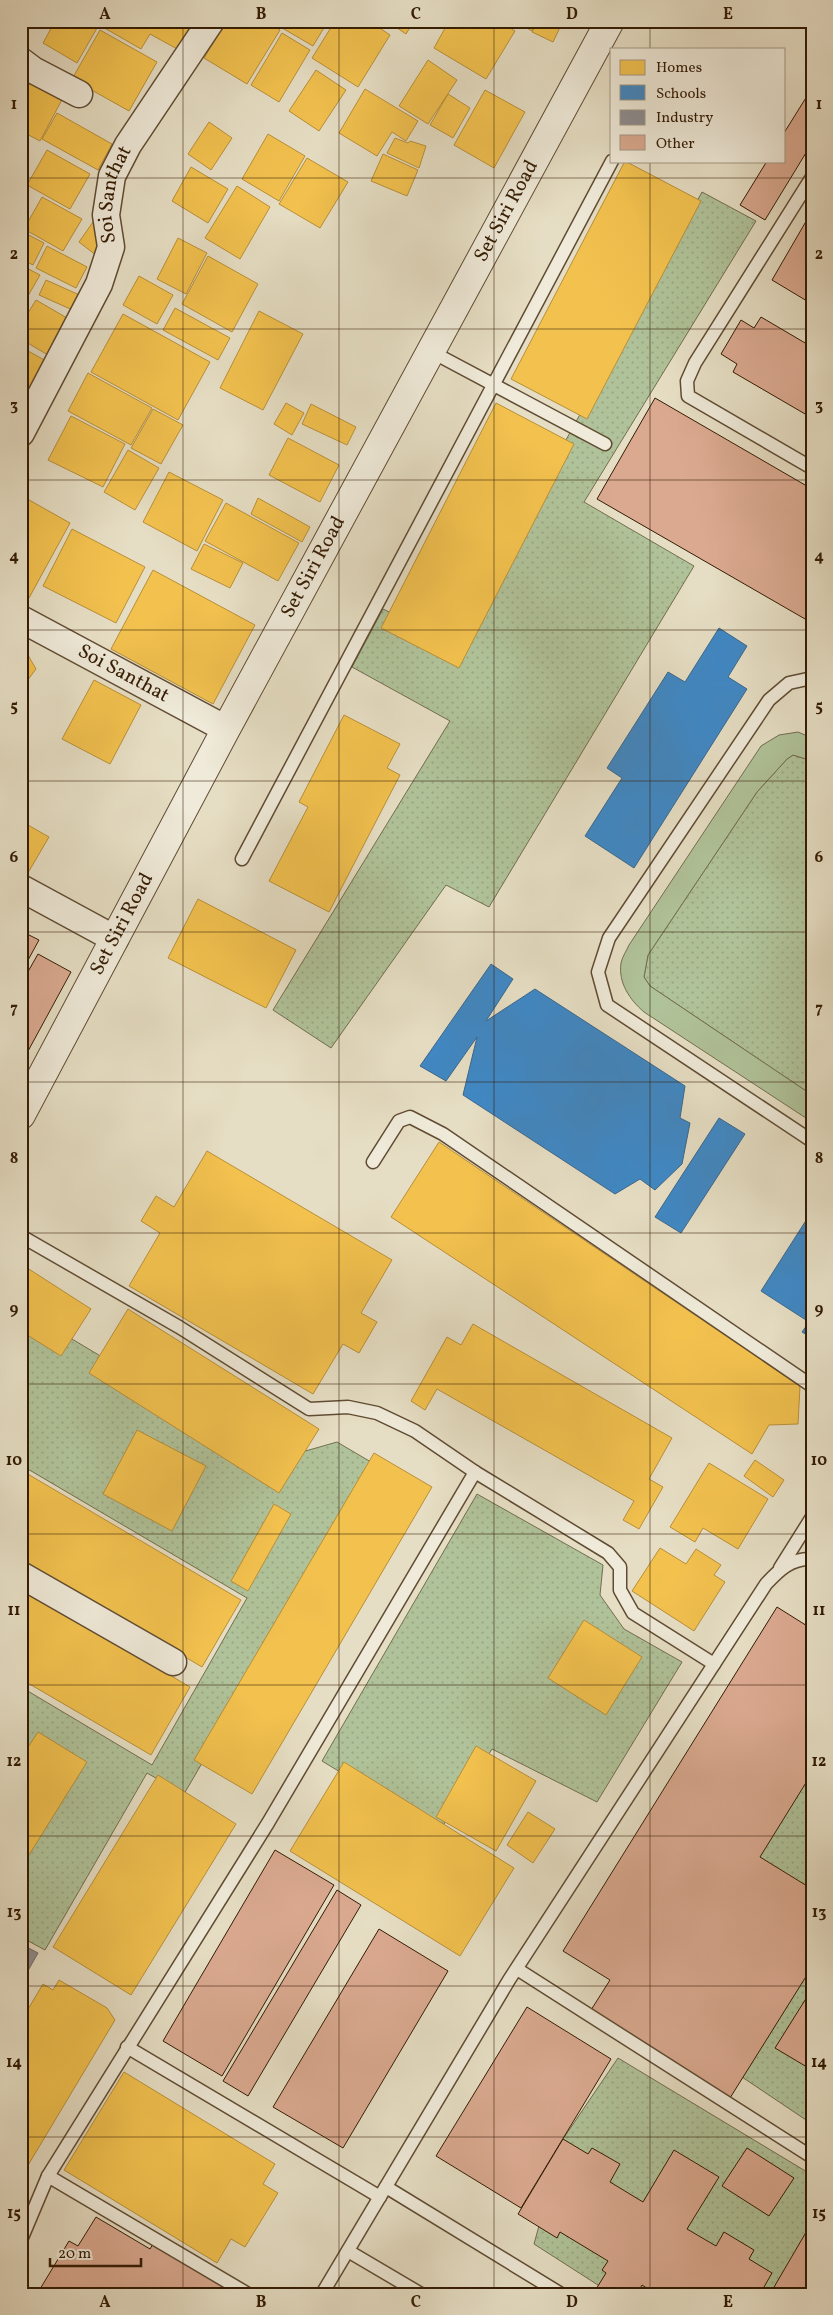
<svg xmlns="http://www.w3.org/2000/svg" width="833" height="2315" font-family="Vollkorn,serif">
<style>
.grass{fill:url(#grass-dots);stroke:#726e4e}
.pitch{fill:#b0c299;stroke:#726e4e}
.homes{fill:#f2c14e;stroke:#b98f38}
.schools{fill:#3f88c5;stroke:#3b678b}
.industry{fill:#8d8d92;stroke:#726b67}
.building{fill:#daa990;stroke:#331b03}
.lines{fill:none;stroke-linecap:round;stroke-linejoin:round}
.service-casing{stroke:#604c33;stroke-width:15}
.minor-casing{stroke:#604c33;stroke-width:29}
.tertiary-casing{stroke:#604c33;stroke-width:30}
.service{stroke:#efead9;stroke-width:12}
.minor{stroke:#efead9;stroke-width:26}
.tertiary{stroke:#efead9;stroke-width:28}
.grid{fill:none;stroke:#331b03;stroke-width:1;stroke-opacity:0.55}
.labels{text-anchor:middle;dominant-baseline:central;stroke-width:5;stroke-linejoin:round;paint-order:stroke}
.street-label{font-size:20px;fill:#331b03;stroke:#efead9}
.neatline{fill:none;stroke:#331b03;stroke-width:2}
.grid-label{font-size:16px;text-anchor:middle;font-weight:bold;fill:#331b03}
</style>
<defs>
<pattern id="grass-dots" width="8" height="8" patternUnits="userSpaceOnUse" patternTransform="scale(1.25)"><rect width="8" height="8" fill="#b0c299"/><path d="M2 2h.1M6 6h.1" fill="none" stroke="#98a682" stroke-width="1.8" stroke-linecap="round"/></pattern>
</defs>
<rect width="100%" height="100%" fill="#e6dec4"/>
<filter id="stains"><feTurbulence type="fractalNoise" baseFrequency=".004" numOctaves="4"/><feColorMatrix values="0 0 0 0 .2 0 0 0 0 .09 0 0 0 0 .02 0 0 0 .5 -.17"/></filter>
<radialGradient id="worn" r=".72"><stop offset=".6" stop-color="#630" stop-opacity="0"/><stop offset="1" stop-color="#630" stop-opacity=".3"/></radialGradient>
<g class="grass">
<polygon points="702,192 756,221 584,502 694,566 489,907 446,885 331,1048 273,1010 450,721 352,667 383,609 454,644"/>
<polygon points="793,755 812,761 812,1095 650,986 644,977 648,955 757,792 787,759"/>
<polygon points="21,1318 67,1336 274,1460 337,1442 376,1465 184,1794 147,1773 45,1950 21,1937 21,1687 152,1765 247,1598 21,1465"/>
<polygon points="477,1494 603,1565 600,1595 624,1629 682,1662 597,1802 492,1749 439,1832 322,1761"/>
<polygon points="812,1757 812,2124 660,2022"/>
<polygon points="618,2058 812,2175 812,2294 612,2294 534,2244 563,2139"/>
</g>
<path class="pitch" d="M798 732 812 738V761L793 755 787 759 757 792 648 955 644 977 650 986 812 1095V1122L644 1012C630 1000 618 983 621 963 622 957 627 950 629 945L761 746 779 735Z"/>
<g class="homes">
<polygon points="55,21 101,21 77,63 43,43"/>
<polygon points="103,21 196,21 179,50 150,34 141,49 101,26"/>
<polygon points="227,21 265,21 280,30 247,84 204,58"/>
<polygon points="279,21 328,21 313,46 277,25"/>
<polygon points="335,21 369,21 390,35 358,87 312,58"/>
<polygon points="387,21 414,21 406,34"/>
<polygon points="449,21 499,21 515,31 486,79 434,48"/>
<polygon points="514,21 537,21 532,31"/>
<polygon points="538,21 563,21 553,42 532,32"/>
<polygon points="100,30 157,62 129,111 72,79"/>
<polygon points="282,33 310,50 279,102 251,85"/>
<polygon points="428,60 457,80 428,124 399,106"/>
<polygon points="316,70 346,90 319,131 289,111"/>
<polygon points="34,77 65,94 40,141 21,131 21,97"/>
<polygon points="365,89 418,121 406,141 392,132 377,156 339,133"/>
<polygon points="485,90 525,112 494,168 454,145"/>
<polygon points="448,94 470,108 453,138 430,125"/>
<polygon points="57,113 112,144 98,170 42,139"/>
<polygon points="209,122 232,138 211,170 188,154"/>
<polygon points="268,134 305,156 279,201 242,179"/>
<polygon points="395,138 408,143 410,141 426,146 419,168 387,153"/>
<polygon points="47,150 90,174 70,209 27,185"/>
<polygon points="383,154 418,170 407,196 371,181"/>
<polygon points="307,158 348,182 320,228 279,204"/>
<polygon points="625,161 701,201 587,419 511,379"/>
<polygon points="191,167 228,189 208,223 172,201"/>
<polygon points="237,186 270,207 240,259 205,238"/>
<polygon points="42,197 82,219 63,251 24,229"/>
<polygon points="93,222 105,229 101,259 79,242"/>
<polygon points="21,231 44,243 33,265 21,259"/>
<polygon points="178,238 207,253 186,294 157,279"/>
<polygon points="47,246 87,267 76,288 36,268"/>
<polygon points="208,256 258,284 232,332 182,304"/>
<polygon points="21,265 40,275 21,308"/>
<polygon points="139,276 173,295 157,324 123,305"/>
<polygon points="46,280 84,297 77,312 39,295"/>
<polygon points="36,300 74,322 53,358 21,339 21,324"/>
<polygon points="175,308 230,338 218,360 163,330"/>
<polygon points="259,311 303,334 263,410 220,388"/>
<polygon points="123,314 210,362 178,420 91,372"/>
<polygon points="21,347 46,361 28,394 21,390"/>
<polygon points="88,373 152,408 131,445 68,411"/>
<polygon points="286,403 304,413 292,435 274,424"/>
<polygon points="496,403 574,444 459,668 381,628"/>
<polygon points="311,404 356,427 347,445 302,424"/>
<polygon points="153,409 183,425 161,464 131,448"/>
<polygon points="71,416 125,444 103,487 48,460"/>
<polygon points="288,438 339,465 320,502 269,475"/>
<polygon points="128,450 159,468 135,510 104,492"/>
<polygon points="169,472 223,500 197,551 143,522"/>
<polygon points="22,496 70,523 29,598 21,594"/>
<polygon points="258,498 310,527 302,542 251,514"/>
<polygon points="226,503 299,543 278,581 205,541"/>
<polygon points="72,529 145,567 116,623 43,586"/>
<polygon points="204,544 243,563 230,588 191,569"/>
<polygon points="153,570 255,625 213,704 111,649"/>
<polygon points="21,643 36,669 21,689"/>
<polygon points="94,680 141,705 110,764 62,739"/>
<polygon points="344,715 400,744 387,768 400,775 329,912 269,881 308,807 299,802"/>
<polygon points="21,821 49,837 22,883 21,883"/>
<polygon points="198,899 296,950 266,1008 168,958"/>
<polygon points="439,1142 800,1386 798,1424 769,1425 752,1454 391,1217"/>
<polygon points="207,1151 392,1260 361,1313 377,1322 359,1353 343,1344 313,1394 129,1286 160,1233 141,1221 156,1196 174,1207"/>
<polygon points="21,1264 91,1309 61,1356 21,1331"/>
<polygon points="128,1309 319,1429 279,1493 89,1373"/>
<polygon points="473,1324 672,1438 649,1479 663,1487 639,1529 623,1520 634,1501 437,1389 425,1410 411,1401 447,1337 461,1345"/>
<polygon points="137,1430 206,1466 172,1531 103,1494"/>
<polygon points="374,1453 432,1487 252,1794 194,1760"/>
<polygon points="755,1460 784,1480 773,1497 744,1476"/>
<polygon points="709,1463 768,1499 738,1549 703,1528 695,1542 670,1527"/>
<polygon points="21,1470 241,1600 202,1667 21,1560"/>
<polygon points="274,1504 291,1514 248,1591 231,1581"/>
<polygon points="660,1548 686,1564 696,1549 721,1565 714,1575 725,1582 694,1631 632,1591"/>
<polygon points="21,1587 190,1687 151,1755 21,1679"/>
<polygon points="584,1620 642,1657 606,1715 548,1678"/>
<polygon points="38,1732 87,1762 24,1863 21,1861 21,1758"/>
<polygon points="476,1746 536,1781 496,1851 436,1817"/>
<polygon points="344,1762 514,1868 460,1956 290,1851"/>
<polygon points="158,1775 236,1824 131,1995 53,1947"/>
<polygon points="528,1812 555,1829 533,1863 507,1845"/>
<polygon points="59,1980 107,2008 115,2020 21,2177 21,2021 43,1984 53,1990"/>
<polygon points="124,2072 275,2164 263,2184 278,2193 245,2247 231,2239 217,2263 64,2170"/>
</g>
<g class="schools">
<polygon points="719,628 747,646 728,677 747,689 634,868 585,836 622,778 607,768 668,672 685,682"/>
<polygon points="491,964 513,979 486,1021 535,989 685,1086 680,1118 690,1123 682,1164 655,1190 640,1179 615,1194 463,1095 477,1037 446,1081 420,1066"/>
<polygon points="719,1118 745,1134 681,1233 655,1217"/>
<polygon points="812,1211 812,1318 809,1322 761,1291"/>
<polygon points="812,1318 812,1338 802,1332"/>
</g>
<polygon class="industry" points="21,1944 38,1953 21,1983"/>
<g class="building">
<polygon points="812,88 812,143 765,220 740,205 767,161 784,161 784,133"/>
<polygon points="812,211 812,304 772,280"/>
<polygon points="761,317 812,347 812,418 733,372 737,364 721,354 741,320 754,328"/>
<polygon points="655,398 812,489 812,623 597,499"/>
<polygon points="21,931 39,940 21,973"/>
<polygon points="38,954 71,972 21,1064 21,984"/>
<polygon points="777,1607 812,1629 812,1773 760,1857 812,1889 812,1967 730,2098 591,2010 610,1980 563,1951"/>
<polygon points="275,1850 334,1885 222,2076 163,2041"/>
<polygon points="337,1890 361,1905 248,2096 223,2081"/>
<polygon points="379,1929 448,1971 343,2148 273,2107"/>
<polygon points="812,1989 812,2070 775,2048"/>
<polygon points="527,2007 611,2059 521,2208 436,2156"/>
<polygon points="563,2139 588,2154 592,2148 620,2164 610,2182 643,2202 674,2150 719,2177 687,2229 716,2246 724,2232 754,2250 749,2259 772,2273 760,2294 656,2294 642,2285 637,2294 593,2294 606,2273 602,2270 608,2261 560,2232 557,2238 518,2214"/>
<polygon points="747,2148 794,2178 769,2216 722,2186"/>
<polygon points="96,2217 150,2249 153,2244 234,2294 37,2294 69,2241 78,2246"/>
<polygon points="812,2222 812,2294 770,2294"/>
</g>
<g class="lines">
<defs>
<g id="service">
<polyline points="812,177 695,363 687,381 688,396 812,468"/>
<polyline points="432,352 605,444"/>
<polyline points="812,678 789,683 769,700 609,938 598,972 607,1005 812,1141"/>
<polyline points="242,859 612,161"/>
<polyline points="373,1162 399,1121 410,1117 443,1134 812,1386"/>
<polyline points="21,1236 179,1327 309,1409 348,1407 377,1413 415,1431 475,1472 608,1553 620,1567 620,1590 633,1613 714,1664"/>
<polyline points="780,1568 812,1517"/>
<polyline points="517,1969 812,2157"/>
<polyline points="127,2047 380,2197"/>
<polyline points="48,2176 248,2294"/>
<polyline points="386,2187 561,2294"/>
<polyline points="21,2240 48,2176 268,1823 475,1472"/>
<polyline points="348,2251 421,2294"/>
<path d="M322 2294 509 1980 766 1584C779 1570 791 1558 812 1559"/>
</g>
<g id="minor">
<polyline points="21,61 33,70 79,94"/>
<path id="s1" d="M21 433 99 284 111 247 106 215 112 176 128 145 211 21"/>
<path id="s2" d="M21 619 226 729"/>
<polyline points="21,888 115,939"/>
<polyline points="21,1575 173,1662"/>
</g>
<g id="tertiary">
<path id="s3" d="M21 1115 226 729 610 21"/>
</g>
</defs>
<use href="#service" class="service-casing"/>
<use href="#minor" class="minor-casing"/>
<use href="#tertiary" class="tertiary-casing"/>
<use href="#service" class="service"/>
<use href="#minor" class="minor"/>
<use href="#tertiary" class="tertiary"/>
</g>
<path class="grid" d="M183 21V2294M339 21V2294M494 21V2294M650 21V49M650 161V2294M21 178H812M21 329H812M21 480H812M21 630H812M21 781H812M21 932H812M21 1082H812M21 1233H812M21 1384H812M21 1534H812M21 1685H812M21 1836H812M21 1986H812M21 2137H812"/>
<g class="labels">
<g class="street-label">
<text stroke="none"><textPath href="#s1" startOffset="261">Soi Santhat</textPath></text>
<text stroke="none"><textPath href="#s3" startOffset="1026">Set Siri Road</textPath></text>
<text stroke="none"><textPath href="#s3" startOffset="621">Set Siri Road</textPath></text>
<text stroke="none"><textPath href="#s2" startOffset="116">Soi Santhat</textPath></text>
<text stroke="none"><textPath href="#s3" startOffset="216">Set Siri Road</textPath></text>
</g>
</g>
<rect width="833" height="2315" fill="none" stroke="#e6dec4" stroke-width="55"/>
<rect x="610" y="48" width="175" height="115" fill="#efead9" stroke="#a49783"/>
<rect x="620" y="60" width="25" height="15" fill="#f2c14e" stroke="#a49783"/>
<text x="656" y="72" font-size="15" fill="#331b03">Homes</text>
<rect x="620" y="85" width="25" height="15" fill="#3f88c5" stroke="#a49783"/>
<text x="656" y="98" font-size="15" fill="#331b03">Schools</text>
<rect x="620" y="110" width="25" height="15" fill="#8d8d92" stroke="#a49783"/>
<text x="656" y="122" font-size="15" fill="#331b03">Industry</text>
<rect x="620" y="135" width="25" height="15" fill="#daa990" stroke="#a49783"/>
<text x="656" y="148" font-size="15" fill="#331b03">Other</text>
<path d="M50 2258v8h91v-8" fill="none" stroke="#331b03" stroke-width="2.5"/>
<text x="58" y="2258" font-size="15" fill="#331b03" stroke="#efead9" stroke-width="4" paint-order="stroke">20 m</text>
<rect x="28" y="28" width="778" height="2260" class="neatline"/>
<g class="grid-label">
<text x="105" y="19">A</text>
<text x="261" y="19">B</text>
<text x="416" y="19">C</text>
<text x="572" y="19">D</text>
<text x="728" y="19">E</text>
<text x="14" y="109">1</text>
<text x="819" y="109">1</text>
<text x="14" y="259">2</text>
<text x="819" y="259">2</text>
<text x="14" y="410">3</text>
<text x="819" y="410">3</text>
<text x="14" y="561">4</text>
<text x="819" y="561">4</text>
<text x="14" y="711">5</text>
<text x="819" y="711">5</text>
<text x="14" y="862">6</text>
<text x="819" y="862">6</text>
<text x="14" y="1013">7</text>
<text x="819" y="1013">7</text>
<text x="14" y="1163">8</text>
<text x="819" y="1163">8</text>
<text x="14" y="1314">9</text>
<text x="819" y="1314">9</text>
<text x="14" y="1465">10</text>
<text x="819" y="1465">10</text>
<text x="14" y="1615">11</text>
<text x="819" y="1615">11</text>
<text x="14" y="1766">12</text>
<text x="819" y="1766">12</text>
<text x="14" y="1917">13</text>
<text x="819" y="1917">13</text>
<text x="14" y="2067">14</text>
<text x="819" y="2067">14</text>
<text x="14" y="2218">15</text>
<text x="819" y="2218">15</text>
<text x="105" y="2307">A</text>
<text x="261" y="2307">B</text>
<text x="416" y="2307">C</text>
<text x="572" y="2307">D</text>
<text x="728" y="2307">E</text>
</g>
<rect width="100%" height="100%" filter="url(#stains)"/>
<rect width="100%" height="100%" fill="url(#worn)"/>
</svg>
